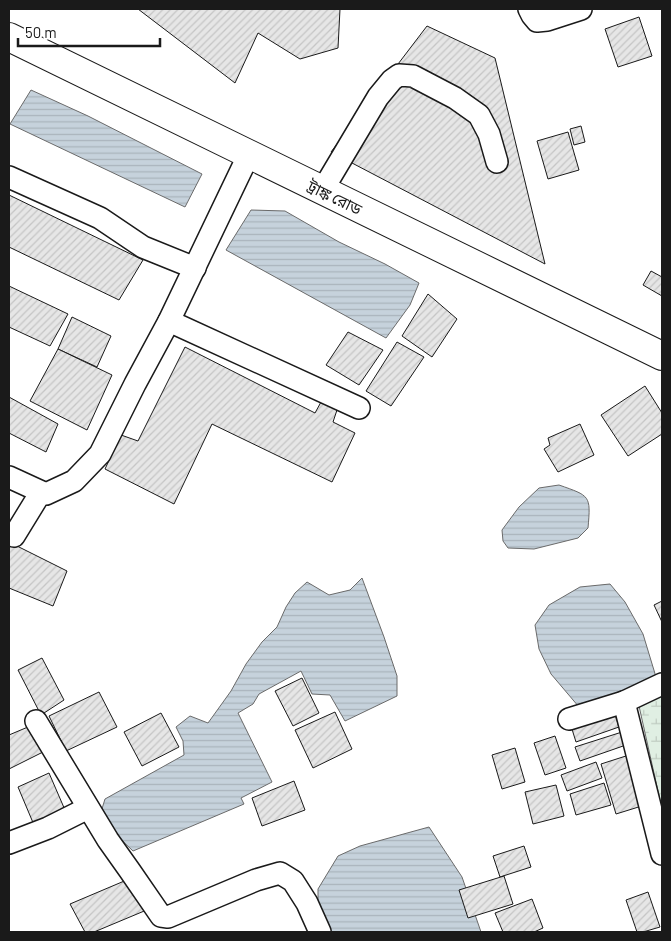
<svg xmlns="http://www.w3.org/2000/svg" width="671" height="941" font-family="Barlow,'Noto Sans Bengali',sans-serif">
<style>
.wetland{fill:url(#wetland-marsh);stroke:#6a6a6a}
.water{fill:url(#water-rules);stroke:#6a6a6a}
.building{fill:url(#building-hatch);stroke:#1a1a1a}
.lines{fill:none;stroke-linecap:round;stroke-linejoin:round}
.minor-casing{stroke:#1a1a1a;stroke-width:24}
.major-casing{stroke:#1a1a1a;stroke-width:30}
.minor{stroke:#fff;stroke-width:21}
.major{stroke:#fff;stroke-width:28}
.labels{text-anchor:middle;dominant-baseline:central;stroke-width:4;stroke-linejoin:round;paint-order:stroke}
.street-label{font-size:16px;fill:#1a1a1a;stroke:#fff}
</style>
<defs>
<pattern id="wetland-marsh" width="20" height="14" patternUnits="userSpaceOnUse" patternTransform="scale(1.25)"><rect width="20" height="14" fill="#e0efe3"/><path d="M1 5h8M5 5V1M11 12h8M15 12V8" fill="none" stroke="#c0ccc2"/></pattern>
<pattern id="water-rules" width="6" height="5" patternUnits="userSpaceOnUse" patternTransform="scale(1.25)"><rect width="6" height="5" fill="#c6d2dc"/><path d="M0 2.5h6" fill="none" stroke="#aab4bc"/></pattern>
<pattern id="building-hatch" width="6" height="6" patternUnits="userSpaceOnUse" patternTransform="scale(1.25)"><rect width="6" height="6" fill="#e6e6e6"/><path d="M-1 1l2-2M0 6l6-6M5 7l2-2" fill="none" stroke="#c5c5c5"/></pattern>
</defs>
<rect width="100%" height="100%" fill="#fff"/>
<polygon class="wetland" points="662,695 662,809 639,706"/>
<g class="water">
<polygon points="31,90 88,116 202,174 185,207 10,124"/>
<polygon points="251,210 285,211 339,242 385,264 419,283 410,305 386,338 226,250"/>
<path d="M559 485C590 496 591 495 588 528L578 538 534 549 508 548 503 541 502 530 519 507 539 488Z"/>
<polygon points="362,578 384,637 397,676 397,696 345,721 330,695 312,694 301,671 259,694 253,704 238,713 272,782 241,798 244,804 133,851 110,829 101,812 105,799 184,755 183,741 176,727 190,716 208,723 231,691 246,664 262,642 277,627 286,607 295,593 307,582 329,595 350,590"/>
<polygon points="610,584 625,602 643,634 656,677 650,687 579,707 551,674 539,649 535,625 549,605 580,587"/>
<polygon points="429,827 462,877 481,932 331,932 318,911 318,889 338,856 360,846"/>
</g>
<g class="building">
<polygon points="138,9 340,9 338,48 300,59 258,33 235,83"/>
<polygon points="639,17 652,56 618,67 605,29"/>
<polygon points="427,26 495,58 545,264 331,152"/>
<polygon points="581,126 585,142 574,145 570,129"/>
<polygon points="568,132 579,170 548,179 537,141"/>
<polygon points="9,195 143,260 119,300 9,247"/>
<polygon points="651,271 662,277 662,296 643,285"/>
<polygon points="9,286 68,314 50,346 9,327"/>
<polygon points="428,294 457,319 432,357 402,336"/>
<polygon points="72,317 111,336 97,367 58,349"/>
<polygon points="348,332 383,350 359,385 326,365"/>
<polygon points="397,342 424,357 391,406 366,391"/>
<polygon points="185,347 315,413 321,402 337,410 333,422 355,433 332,482 212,424 174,504 105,469 121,435 138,441"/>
<polygon points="58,349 112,375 87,430 30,401"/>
<polygon points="645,386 662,413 662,434 628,456 601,415"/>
<polygon points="9,397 58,424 46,452 9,433"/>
<polygon points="580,424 594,455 558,472 544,449 550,445 548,438"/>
<polygon points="9,542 67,571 53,606 9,588"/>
<polygon points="662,601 662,622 654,605"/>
<polygon points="42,658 64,700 41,715 18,670"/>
<polygon points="302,678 319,713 293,726 275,691"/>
<polygon points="99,692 117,727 66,751 49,716"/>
<polygon points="614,711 619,727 576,742 571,726"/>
<polygon points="335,712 352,749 313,768 295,730"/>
<polygon points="161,713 179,747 142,766 124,732"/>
<polygon points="35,724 47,750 9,769 9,735"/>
<polygon points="622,732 626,745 580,761 575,747"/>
<polygon points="555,736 566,768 545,775 534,743"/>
<polygon points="515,748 525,782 502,789 492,755"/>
<polygon points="629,755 645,805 616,814 601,764"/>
<polygon points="596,762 602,778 567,791 561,775"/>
<polygon points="49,773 65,810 34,825 18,787"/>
<polygon points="294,781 305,810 262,826 252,798"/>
<polygon points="604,783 611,805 576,815 570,794"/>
<polygon points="556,785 564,816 533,824 525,792"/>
<polygon points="524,846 531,867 500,877 493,856"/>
<polygon points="504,876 513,904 468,918 459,890"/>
<polygon points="129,879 149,909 94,932 85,932 70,904"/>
<polygon points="648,892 660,927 643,932 637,932 626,900"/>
<polygon points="532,899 543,928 534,932 503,932 495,913"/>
</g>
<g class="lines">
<defs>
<g id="minor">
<polyline points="529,9 532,15 537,21 547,20 581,9"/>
<polyline points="9,177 100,218 143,247 195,268"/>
<polyline points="322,191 378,97 392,80 399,75 413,76 455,98 479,115 489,134 497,162"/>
<polyline points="169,321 359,408"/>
<polyline points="9,477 46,494 74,481 100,454 135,384 169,321 249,154"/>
<polyline points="14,536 41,492"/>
<polyline points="624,702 662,854"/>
<polyline points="569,719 624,702 662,684"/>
<polyline points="36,721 108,840 130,871 161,916 168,917 256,880 280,873 293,881 307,903 320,932"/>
<polyline points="9,843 48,828 88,808"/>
</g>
<polyline id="major" points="9,37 662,356"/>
</defs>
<use href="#minor" class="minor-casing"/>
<use href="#major" class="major-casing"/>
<use href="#minor" class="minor"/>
<use href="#major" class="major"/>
</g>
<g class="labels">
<g class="street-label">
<text transform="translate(335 197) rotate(26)">ট্রাঙ্ক রোড</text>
</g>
</g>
<rect width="671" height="941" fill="none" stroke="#1a1a1a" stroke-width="20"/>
<path d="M18 38v8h142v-8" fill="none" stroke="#1a1a1a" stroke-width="2.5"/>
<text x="25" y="38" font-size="15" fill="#1a1a1a" stroke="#ffffff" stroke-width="4" paint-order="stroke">50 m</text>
</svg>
